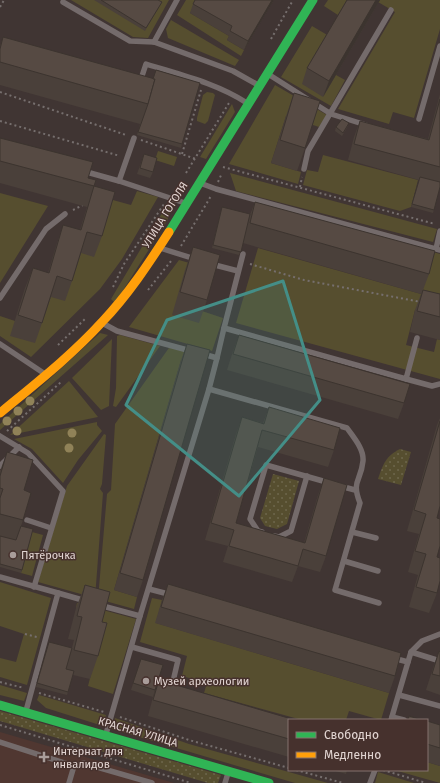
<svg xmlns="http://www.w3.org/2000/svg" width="440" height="783" font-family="'Fira Sans',sans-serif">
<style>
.built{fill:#503731}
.grass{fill:#564e2f}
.park{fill:url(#park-dots)}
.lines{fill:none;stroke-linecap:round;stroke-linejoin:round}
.path{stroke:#766f6e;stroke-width:2;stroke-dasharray:2 3;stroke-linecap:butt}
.lane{stroke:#746b6b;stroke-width:5.5}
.fast{stroke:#30b455;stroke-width:9}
.slow{stroke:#ff9f0a;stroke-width:9}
.tree{fill:#908258}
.wall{fill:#4a403a}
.shaded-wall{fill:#3c342f}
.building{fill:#564a43;stroke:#3c342f}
.marked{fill:#448e87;fill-opacity:0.2;stroke:#448e87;stroke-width:3;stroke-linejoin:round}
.poi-dot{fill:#a99d9a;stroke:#46312d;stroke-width:1.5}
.labels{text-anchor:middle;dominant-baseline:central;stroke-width:3;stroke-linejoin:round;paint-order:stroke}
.street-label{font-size:11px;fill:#e2d5d2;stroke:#46312d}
.poi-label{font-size:11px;fill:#e2d5d2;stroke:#46312d;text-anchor:start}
</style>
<defs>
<pattern id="park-dots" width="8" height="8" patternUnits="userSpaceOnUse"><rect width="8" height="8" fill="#564e2f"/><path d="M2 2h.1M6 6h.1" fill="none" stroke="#6e674c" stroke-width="1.8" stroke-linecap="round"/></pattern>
</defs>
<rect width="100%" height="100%" fill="#403533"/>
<polygon class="built" points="0,732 174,783 0,783"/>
<g class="grass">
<polygon points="71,0 169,0 148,38 133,37"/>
<polygon points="186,0 198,0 190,13 229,36 227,40 244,50 241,56 177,15"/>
<polygon points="328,0 351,0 341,17 324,6"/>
<polygon points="380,0 440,0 440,29 414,118 393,112 389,124 338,109 395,12 378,2"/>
<polygon points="171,20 239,60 235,66 168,38 166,29"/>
<polygon points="312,26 329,36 336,75 345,80 331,106 281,77"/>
<polygon points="275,85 327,115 319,127 286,116 271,163 301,172 298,184 229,164"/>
<polygon points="207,92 213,93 215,95 208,121 205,124 197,121 197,118 203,95"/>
<polygon points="232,104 235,112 206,159 200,157"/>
<polygon points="158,151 177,157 174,166 155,160"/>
<polygon points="323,155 418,180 411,207 400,211 303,185 307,170 318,172"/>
<polygon points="230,173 437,229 433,242 236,191"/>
<polygon points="137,191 158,197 122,259 100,289 31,357 0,336 0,316 15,321 50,296 80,253 102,197 131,205"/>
<polygon points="0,193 48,206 0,283"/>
<polygon points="174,202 167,221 115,303 111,299 168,203"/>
<polygon points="258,248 421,294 433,252 440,254 440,300 415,310 406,345 434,352 437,339 440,340 440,379 236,323"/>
<polygon points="179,260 214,270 202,311 223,318 212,351 129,327"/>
<polygon points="100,333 108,335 0,430 0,424"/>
<polygon points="120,335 160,346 116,407 113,406 116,388 117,336"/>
<polygon points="112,339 109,406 101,410 72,378"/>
<polygon points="171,345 206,355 181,360 114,590 137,597 134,609 98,599 107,494 111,490 115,424"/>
<polygon points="69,381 98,417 10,435"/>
<polygon points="97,422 97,425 102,431 78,460 63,483 32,449 14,439"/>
<polygon points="104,434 106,435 102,484 100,489 103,493 95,598 38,582 67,486"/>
<polygon points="32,532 43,535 32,576 21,573"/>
<polygon points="0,582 51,598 27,685 0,677 0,658 16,662 24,634 0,626"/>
<polygon points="152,598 162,600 156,623 389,693 381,720 349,711 346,720 302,720 204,693 207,683 182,676 187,656 140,642"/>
<polygon points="77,603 136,619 113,694 88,686 98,647 76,608"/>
<polygon points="0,685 27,693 24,701 0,695"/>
<polygon points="39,695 106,715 103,726 46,708 37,700"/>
<polygon points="115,718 189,744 328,783 295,783 112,729"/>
<polygon points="427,762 440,766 440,783 394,770 427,770"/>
<polygon points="378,772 414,783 375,783"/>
</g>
<g class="park">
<path d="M400 449 411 452 401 485 378 479C383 464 386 456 400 449Z"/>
<polygon points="273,474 299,481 287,524 277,529 265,526 260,518"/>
<polygon points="0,711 221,775 218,783 208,783 0,721"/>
</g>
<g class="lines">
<g class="path">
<polyline points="0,7 4,0"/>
<polyline points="271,39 293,0"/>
<polyline points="0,92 126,135"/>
<polyline points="0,121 120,156"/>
<polyline points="141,140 196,159"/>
<polyline points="182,154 201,90"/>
<polyline points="223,167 435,224"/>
<polyline points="186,173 229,103"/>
<polyline points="218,182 222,173"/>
<polyline points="300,187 302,177"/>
<polyline points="73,210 83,205"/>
<polyline points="181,246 211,196"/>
<polyline points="250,264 304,280 421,302"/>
<polyline points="113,287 124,264 164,204"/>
<polyline points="148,290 171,261"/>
<polyline points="58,345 85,319"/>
<polyline points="7,431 61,382"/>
<polyline points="25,634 37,637"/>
<polyline points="0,682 24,688"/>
<polyline points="39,693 104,712"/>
<polyline points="120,717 189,740 289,768"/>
<polyline points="0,725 191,783"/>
<polyline points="296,770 343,783"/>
<polyline points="383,770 426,783"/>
</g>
<g class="lane">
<polyline points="63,2 130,41 154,42 233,71 258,85"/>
<polyline points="154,42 177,0"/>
<polyline points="268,74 331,114 366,125"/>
<path d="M140 82 146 64C181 75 216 83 247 103"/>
<polyline points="419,119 440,46"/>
<polyline points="304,169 308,151 391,10"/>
<polyline points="83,171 119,181 185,203"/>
<polyline points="119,181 134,138"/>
<polyline points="200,183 216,189 440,250"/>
<polyline points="160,248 195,259"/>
<polyline points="436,249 440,231"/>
<polyline points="211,264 238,271"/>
<polyline points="0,298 46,229 65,214"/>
<polyline points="104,324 117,331 191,351"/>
<polyline points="224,328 243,254"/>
<polyline points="0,344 45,374"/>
<polyline points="217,358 224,328 406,379 417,338"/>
<polyline points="406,379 432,386 440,384"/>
<path d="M209 389 347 428C354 438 364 449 363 461 361 482 351 480 360 503L335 590 379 603"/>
<polyline points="0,436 28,453 63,491 34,587"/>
<polyline points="0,466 19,447"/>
<polyline points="340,486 355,490"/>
<polyline points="27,520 51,528"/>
<polyline points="262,532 258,531 250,519 266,465 330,483"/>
<polyline points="352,532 376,538"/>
<polyline points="274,536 279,537 291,531 307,476"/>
<polyline points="344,561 378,571"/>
<polyline points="0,577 58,593 26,711"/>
<polyline points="149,589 172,595"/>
<polyline points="58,593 86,601"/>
<polyline points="99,605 140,616 106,734"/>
<polyline points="140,616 209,389 217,358 203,354"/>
<polyline points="132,647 178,660 171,690 173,690"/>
<polyline points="411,652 422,641 440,634"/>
<polyline points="408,662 411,652 440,661"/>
<polyline points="399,695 440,706"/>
<polyline points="392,717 404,720"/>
<polyline points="391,720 408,662 393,658"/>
<polyline points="0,742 74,766 83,763 152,783"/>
<polyline points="69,783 74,766"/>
<polyline points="225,783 228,773"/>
<polyline points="370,783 375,770"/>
</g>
<g class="fast">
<polyline points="169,232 313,0"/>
<polyline points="0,705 269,783"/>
</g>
<path class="slow" d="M0 413C35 384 71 356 102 322 128 295 149 263 169 232"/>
</g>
<g class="tree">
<circle cx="30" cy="401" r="4.5"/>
<circle cx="18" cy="411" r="4.5"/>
<circle cx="7" cy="421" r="4.5"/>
<circle cx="17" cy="431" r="4.5"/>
<circle cx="72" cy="433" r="4.5"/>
<circle cx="69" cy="448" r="4.5"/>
</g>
<g class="wall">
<polygon points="94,0 158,0 162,2 160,5 145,31"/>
<polygon points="195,0 274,0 244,50 227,40 229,36 190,13 193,4"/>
<polygon points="347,0 380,0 323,97 302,84 307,68"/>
<polygon points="3,37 153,79 182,144 181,148 137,135 140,124 0,85 0,46"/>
<polygon points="294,93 305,148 297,171 271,163 286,116"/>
<polygon points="440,94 440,187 433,213 411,207 419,180 348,160 354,137 360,121 428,139"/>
<polygon points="348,126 342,136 335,131 336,127"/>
<polygon points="0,138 88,178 94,186 102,236 94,257 81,253 72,281 65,301 51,297 35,343 10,336 25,288 33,268 48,273 56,246 63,225 80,230 87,207 0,183"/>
<polygon points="144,154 153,172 150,178 137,174"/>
<polygon points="255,202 429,274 423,290 440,294 440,340 410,332 415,310 421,294 243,243 239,255 212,248 222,207 248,220"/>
<polygon points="193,247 207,300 199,323 172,315 185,270"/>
<polygon points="239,335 404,403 398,419 227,370 233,351"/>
<polygon points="187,344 143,580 137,597 114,590 181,360"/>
<polygon points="269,407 334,450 328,467 258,447 236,523 304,543 318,495 324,478 326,556 320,572 298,566 292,582 223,562 228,546 205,540 236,434 242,417 263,423"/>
<polygon points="440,418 440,506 437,518 437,593 429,613 409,607 418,575 408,572 419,534 407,531 437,425"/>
<polygon points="7,452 24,490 23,520 21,526 22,570 21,573 0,567 0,471"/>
<polygon points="168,584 395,676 389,693 155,623 162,600"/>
<polygon points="85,585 102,622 98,656 90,679 73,675 67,695 36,687 48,645 72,648 74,640 68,639 76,608"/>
<polygon points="439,651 440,652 440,695 426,690 433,668"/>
<polygon points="141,659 155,690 153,697 131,690"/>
<polygon points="159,680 289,720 289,757 148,716 153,697"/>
<polygon points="427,721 440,725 440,766 427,762"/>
<polygon points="332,770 347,770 346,774"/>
</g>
<g class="shaded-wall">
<polygon points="272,0 274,0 244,50 248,41"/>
<polygon points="376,0 380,0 323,97 329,81"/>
</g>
<g class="building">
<polygon points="101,0 158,0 162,2 146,28"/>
<polygon points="195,0 272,0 248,41 230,31 232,26 193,4"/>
<polygon points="347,0 376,0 329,81 307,68"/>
<polygon points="3,37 155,79 148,104 0,62 0,49"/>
<polygon points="156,70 200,83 182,144 138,132 142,121 148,104 155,79 153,79"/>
<polygon points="294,93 320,101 305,148 280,140"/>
<polygon points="440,99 440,167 354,144 360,121 429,140"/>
<polygon points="342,119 349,123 343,133 336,127"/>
<polygon points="0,138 93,162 88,178 96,180 94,186 115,192 102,236 87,232 72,281 57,276 42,323 18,315 33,268 49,273 63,225 81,230 94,186 0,161"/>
<polygon points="144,154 157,158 153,172 140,168"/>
<polygon points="420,177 440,182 440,187 434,210 412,204"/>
<polygon points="255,202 435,251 429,274 250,223"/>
<polygon points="222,207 250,214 241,252 213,245"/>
<polygon points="193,247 220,255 207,300 180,292"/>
<polygon points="423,290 440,294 440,317 417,311"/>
<polygon points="239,335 410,384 404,403 233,354"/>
<polygon points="187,344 210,350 143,580 120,573"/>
<polygon points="269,407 340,428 334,450 262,430 236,523 305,543 324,478 347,485 326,556 303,549 298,566 229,546 234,530 211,523 242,417 264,424"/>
<polygon points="440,421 440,506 437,518 440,519 440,546 437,557 440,558 440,581 437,593 416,587 426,554 415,551 426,514 414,510"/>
<polygon points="7,452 33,460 24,490 31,493 23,520 0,514 0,498 3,489 0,488 0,476"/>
<polygon points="21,526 33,529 22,570 0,564 0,536 16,540"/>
<polygon points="168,584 401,653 395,676 161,607"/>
<polygon points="85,585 110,592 102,622 107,623 98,656 74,650 82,617 77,616"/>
<polygon points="49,642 72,648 66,669 74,671 68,692 37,683"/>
<polygon points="439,651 440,652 440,676 432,674"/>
<polygon points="141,659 163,665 155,690 133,683"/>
<polygon points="159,680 295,720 289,720 289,739 153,700"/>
<polygon points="409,716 422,720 408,720"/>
<polygon points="427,721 440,725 440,748 427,744"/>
</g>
<path class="marked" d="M283 281 320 400 239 496 126 405 167 320Z"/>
<g class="poi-dot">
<circle cx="13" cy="555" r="4"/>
<circle cx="146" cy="681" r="4"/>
<path d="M42 751h4v4h4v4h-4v4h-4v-4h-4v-4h4z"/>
</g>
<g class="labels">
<g class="street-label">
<text transform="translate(165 215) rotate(-58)">УЛИЦА ГОГОЛЯ</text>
<text transform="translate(138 732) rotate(16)">КРАСНАЯ УЛИЦА</text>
</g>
<g class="poi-label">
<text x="21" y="555">Пятёрочка</text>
<text x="154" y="681">Музей археологии</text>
<text x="53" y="751">Интернат для<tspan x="53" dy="13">инвалидов</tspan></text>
</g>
</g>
<rect x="288" y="719" width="140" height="52" fill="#46312d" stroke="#84736f"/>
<rect x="296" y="732" width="20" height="6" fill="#30b455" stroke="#84736f"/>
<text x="324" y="739" font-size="12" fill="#e2d5d2">Свободно</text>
<rect x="296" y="752" width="20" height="6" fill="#ff9f0a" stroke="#84736f"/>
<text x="324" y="759" font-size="12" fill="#e2d5d2">Медленно</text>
</svg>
